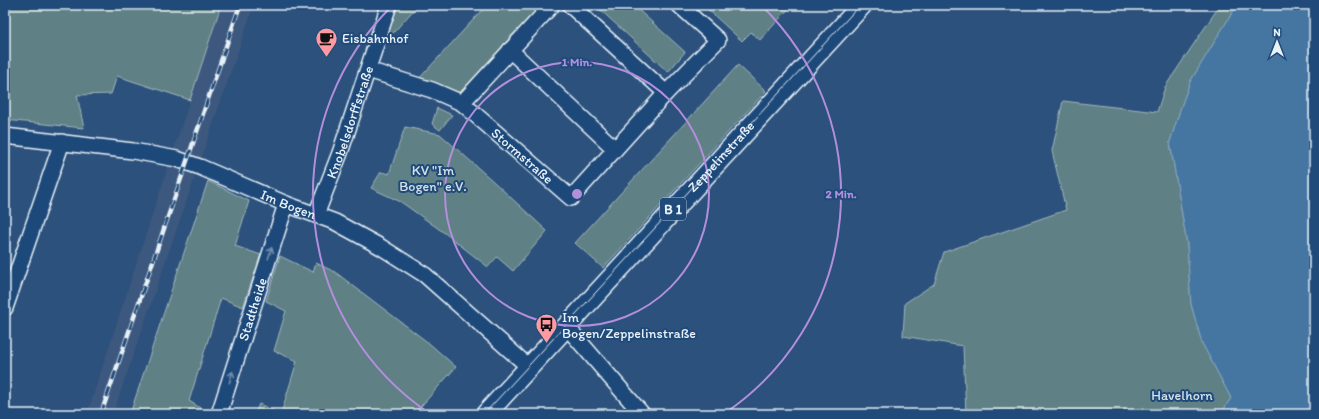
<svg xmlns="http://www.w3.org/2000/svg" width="1319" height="419" font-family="Itim,sans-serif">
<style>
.built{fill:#3c597e}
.green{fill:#5e8084;stroke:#a3b8be}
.water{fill:#4475a1;stroke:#86a7c4}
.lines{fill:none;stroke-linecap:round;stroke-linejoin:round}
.minor-casing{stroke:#e8f1f8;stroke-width:18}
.major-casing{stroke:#e8f1f8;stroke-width:22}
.minor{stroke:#1f4a7a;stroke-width:15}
.major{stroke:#1f4a7a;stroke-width:19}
.tram{stroke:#e8f1f8;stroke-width:1}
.rail-casing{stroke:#e8f1f8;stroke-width:4.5}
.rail{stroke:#1f4a7a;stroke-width:3;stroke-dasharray:9;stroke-linecap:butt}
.oneway{stroke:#6f8dac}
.ring{fill:none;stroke:#b28edc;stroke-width:2}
.labels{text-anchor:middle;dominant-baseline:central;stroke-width:4;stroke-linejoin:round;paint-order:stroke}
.shield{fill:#1f4a7a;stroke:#acbfd2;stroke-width:1}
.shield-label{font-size:13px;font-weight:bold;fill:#e8f1f8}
.poi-label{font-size:14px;fill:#e8f1f8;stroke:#1f4a7a;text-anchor:start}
.street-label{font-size:14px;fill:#e8f1f8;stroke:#1f4a7a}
.park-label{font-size:14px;fill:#d3e0e7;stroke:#1f4a7a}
.centre{fill:#b28edc;stroke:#1f4a7a;stroke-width:2}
.ring-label{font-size:12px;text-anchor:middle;font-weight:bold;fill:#b28edc;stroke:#1f4a7a;stroke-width:4;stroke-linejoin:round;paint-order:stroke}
</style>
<rect width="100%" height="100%" fill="#2c517c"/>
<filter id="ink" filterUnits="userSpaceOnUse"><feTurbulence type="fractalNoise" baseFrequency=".025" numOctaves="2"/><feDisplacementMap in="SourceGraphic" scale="8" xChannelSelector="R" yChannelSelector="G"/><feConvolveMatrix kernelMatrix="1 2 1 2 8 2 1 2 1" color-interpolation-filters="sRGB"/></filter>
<g filter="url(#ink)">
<polygon class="built" points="221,5 254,5 113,414 87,414"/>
<g class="green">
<polygon points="5,5 221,5 190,100 117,76 111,94 77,95 84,128 5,120"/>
<polygon points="393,5 418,5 385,42 384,33"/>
<polygon points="483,5 545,5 511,36 463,95 416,82 485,7"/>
<polygon points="595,5 633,5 685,52 668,72"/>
<polygon points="703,5 792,5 760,40 751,32 742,41"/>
<polygon points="1220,5 1237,5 1190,82 1181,107 1170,142 1187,244 1191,304 1202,343 1231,398 1221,414 966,414 963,346 903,336 905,303 934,284 944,252 1066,210 1052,151 1063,101 1157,112 1165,87"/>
<polygon points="738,65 766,91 603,268 575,243"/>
<polygon points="437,108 452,115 440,130 432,124"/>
<polygon points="405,127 440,134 494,182 547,231 513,271 497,257 488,267 446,234 401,202 371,188 381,172 389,174"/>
<polygon points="208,181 249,201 235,246 261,255 243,307 221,298 189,401 210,414 130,414"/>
<polygon points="280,256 313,272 316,263 335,272 430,344 456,367 414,414 255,414 259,404 281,414 297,361 274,351 286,311 266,301"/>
</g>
<polygon class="water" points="1237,5 1314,5 1314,414 1221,414 1231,398 1202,343 1191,304 1187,244 1170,142 1181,107 1190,82"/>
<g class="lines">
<defs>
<g id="minor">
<polyline points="570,5 666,93"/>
<polyline points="510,50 615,149"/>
<path id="s1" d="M368 70 432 90 462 103 571 198 666 93 718 40 679 5"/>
<polyline points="462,103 552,5"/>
<path id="s2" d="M5 136 133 151 177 159 200 167 286 204 335 222 381 247 425 275 529 367"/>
<path id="s3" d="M316 215 340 153 389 5"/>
<polyline points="5,308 62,142"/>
<polyline points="567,327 642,414"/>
<path id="s4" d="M219 414 286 204"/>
</g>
<polyline id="major" points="486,414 862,5"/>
</defs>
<use href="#minor" class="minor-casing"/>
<use href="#major" class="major-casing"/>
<use href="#minor" class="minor"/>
<use href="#major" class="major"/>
<path class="tram" id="s5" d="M484 414 860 5"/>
<defs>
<polyline id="rail" points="101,414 240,5"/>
</defs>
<use href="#rail" class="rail-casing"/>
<use href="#rail" class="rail"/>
</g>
<defs><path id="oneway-shaft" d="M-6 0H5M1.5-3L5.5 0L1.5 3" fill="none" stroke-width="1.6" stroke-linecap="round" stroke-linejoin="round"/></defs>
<g class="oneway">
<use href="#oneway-shaft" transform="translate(270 253) rotate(-72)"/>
<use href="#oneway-shaft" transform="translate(231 377) rotate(-73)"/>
</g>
</g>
<g class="ring">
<circle cx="577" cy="194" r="132"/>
<path d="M429 413A264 264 0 0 1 392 6M762 6A264 264 0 0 1 725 413"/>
</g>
<defs>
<symbol id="cafe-pin" viewBox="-11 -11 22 30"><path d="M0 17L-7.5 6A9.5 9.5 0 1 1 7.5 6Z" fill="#ff9aa2" stroke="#1f4a7a"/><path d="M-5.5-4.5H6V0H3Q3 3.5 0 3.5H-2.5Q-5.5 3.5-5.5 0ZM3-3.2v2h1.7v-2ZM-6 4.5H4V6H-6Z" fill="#111"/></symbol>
<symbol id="bus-pin" viewBox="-11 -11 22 30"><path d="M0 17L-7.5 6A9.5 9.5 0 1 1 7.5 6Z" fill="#ff9aa2" stroke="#1f4a7a"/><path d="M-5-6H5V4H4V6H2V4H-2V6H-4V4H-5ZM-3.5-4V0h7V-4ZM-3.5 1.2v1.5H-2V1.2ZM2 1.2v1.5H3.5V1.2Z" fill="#111"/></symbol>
</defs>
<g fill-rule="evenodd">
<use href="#cafe-pin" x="314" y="26" width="25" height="34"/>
<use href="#bus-pin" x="534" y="312" width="25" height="34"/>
</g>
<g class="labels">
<rect class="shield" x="660" y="198" width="26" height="22" rx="3"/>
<g class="shield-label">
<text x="673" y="209">B 1</text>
</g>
<g class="poi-label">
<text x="342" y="38">Eisbahnhof</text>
<text x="562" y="317">Im<tspan x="562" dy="16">Bogen/Zeppelinstraße</tspan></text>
</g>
<g class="street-label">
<text stroke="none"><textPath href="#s3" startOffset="99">Knobelsdorffstraße</textPath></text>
<text stroke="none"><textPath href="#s1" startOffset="180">Stormstraße</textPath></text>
<text stroke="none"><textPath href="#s5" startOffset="350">Zeppelinstraße</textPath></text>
<text stroke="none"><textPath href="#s2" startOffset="294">Im Bogen</textPath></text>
<text stroke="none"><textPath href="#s4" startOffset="110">Stadtheide</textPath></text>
</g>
<g class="park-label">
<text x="433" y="170">KV "Im<tspan x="433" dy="16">Bogen" e.V.</tspan></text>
<text x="1182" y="395">Havelhorn</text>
</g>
</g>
<circle cx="577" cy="194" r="6" class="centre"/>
<g class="ring-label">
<text x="577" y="66">1 Min.</text>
<text x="841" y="198">2 Min.</text>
</g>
<rect width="1319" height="419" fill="none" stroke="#1f4a7a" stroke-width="20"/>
<rect x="10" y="10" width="1299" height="399" fill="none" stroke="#e8f1f8" stroke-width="1.5" filter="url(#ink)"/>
<g transform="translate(1277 42)" stroke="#1f4a7a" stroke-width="3" paint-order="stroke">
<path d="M0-3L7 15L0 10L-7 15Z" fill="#e8f1f8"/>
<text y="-6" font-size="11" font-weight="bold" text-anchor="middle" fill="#e8f1f8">N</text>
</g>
</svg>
